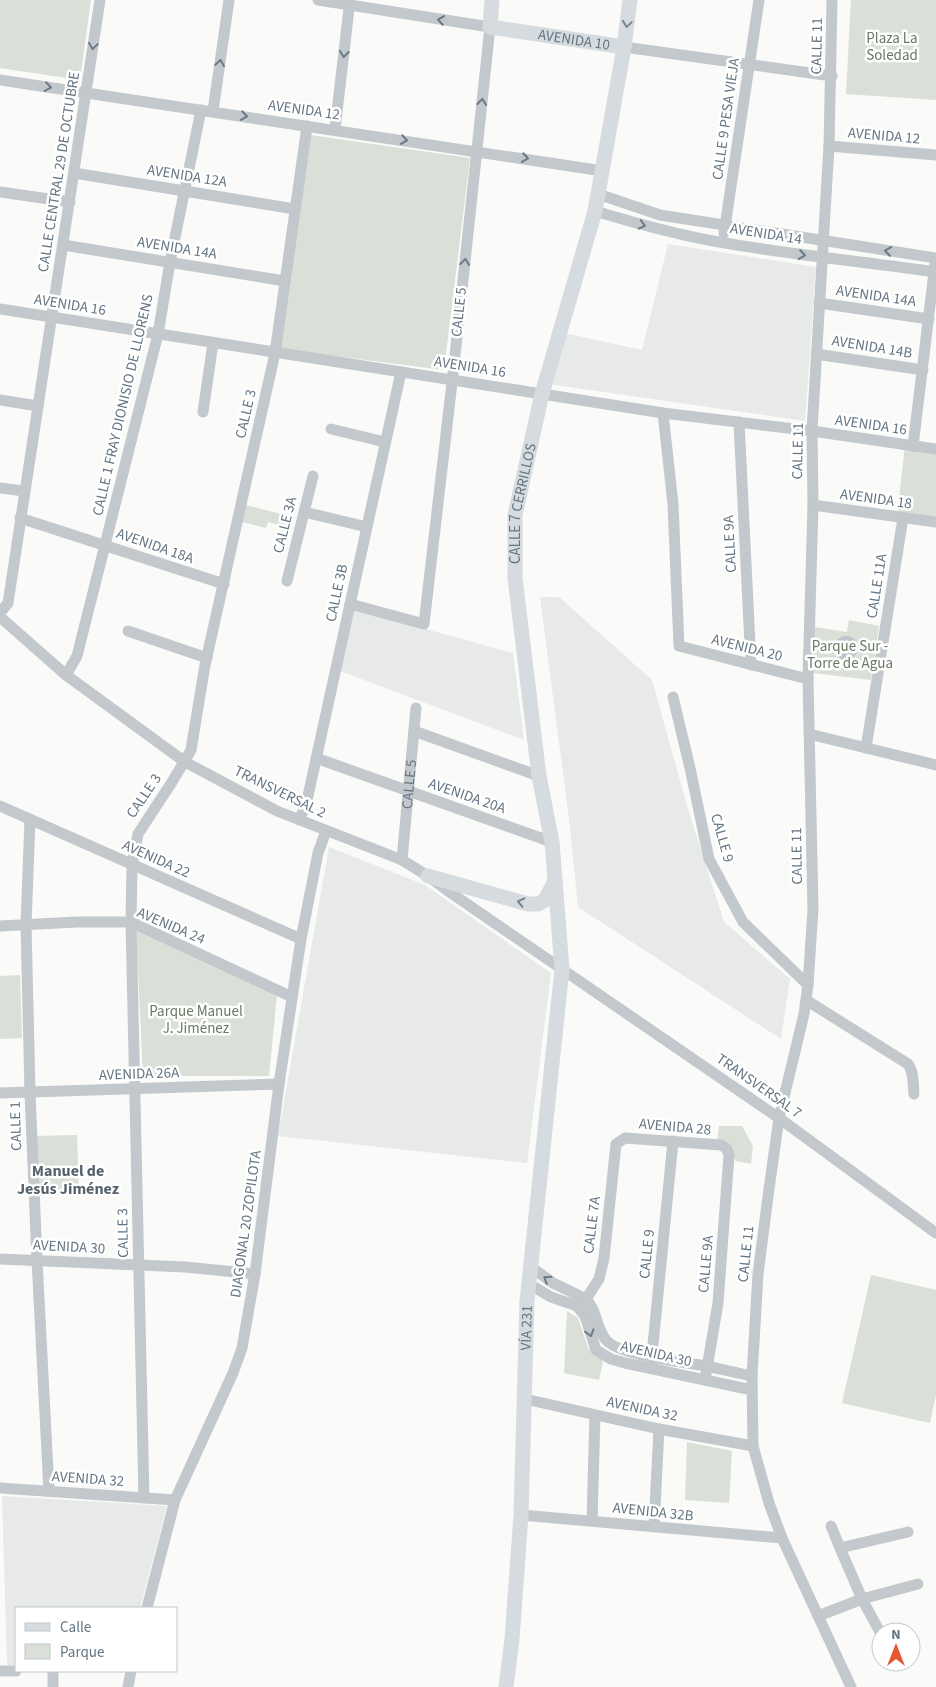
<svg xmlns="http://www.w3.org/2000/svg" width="936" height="1687" font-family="'Source Sans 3',sans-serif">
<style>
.built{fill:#e8e9e9}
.green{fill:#dadfd7}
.water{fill:#bbc7cb}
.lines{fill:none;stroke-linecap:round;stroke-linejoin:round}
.minor{stroke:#c3c8cc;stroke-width:11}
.major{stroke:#d6dbdf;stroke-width:15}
.oneway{stroke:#6a7a87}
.oneway2{stroke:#768591}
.labels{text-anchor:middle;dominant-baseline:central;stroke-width:5;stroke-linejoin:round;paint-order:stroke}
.park-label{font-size:15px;fill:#687a64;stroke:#fff}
.street-label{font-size:15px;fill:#657683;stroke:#fff}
.neighbourhood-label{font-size:16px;font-weight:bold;fill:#57646e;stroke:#fff}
</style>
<rect width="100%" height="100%" fill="#fafaf8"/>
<g class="built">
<polygon points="668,244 816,267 805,421 548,384 564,333 642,350"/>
<polygon points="540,597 559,597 652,680 688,809 724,922 790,979 781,1039 578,907 569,819"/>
<polygon points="353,609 513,653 524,740 340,671"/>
<polygon points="329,847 425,885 551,973 527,1163 278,1136"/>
<polygon points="2,1496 167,1506 140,1608 16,1608 16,1665 7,1665"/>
</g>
<g class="green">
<polygon points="0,0 91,0 80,80 0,68"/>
<polygon points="851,0 936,0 936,100 846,94"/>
<polygon points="310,135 470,158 444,370 279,349"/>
<polygon points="905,445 936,449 936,522 897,517"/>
<polygon points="242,504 293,517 290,528 268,522 266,528 238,521"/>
<polygon points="849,620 879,626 871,680 813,673 815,627 847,632"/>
<polygon points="136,928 277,995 269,1076 143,1076"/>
<polygon points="20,975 22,1038 0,1039 0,976"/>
<polygon points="719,1126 742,1126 753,1146 751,1164 736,1161 728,1148 717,1142"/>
<polygon points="77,1135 79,1194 36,1196 34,1136"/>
<polygon points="871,1275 936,1290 936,1395 930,1423 842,1403"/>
<polygon points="567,1311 578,1318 588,1348 603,1361 599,1380 564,1373"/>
<polygon points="687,1442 732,1451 729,1503 685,1500"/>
</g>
<circle class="water" cx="846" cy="648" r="12"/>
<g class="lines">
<g class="minor">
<polyline points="318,0 490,27 453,374 424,624 350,604"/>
<polyline points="832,0 829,146 812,431 813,505 808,679 813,909 808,985 804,1014 779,1118 769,1189 758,1274 752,1376 753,1446 769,1503 782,1538 851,1687"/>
<polyline points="624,47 832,76"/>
<polyline points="0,80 603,171"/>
<polyline points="213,111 229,0"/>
<polyline points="335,129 350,0"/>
<polyline points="829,146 936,155"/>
<polyline points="74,173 295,209"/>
<polyline points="0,192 70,202"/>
<polyline points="598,194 660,215 936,258"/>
<path d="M595 211C638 224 681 236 725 243 795 255 866 262 936 272"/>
<polyline points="724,233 759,0"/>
<polyline points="63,245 285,281"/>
<polyline points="819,303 929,319"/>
<polyline points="0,309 663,413 812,431 936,449"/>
<polyline points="816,354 923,370"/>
<polyline points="0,400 38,406"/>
<polyline points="203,412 213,343"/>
<polyline points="663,413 673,504 679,646 808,679"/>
<polyline points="739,422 751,665"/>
<polyline points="331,429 385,442"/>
<polyline points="913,446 935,264"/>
<polyline points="0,488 24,491"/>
<polyline points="813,505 936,522"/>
<polyline points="304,512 367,527"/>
<polyline points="20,518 224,584"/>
<polyline points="287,581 313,476"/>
<polyline points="0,613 8,603 100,0"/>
<polyline points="0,617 66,675 185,762 277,811 402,860 428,876 451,893 779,1118 936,1233"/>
<polyline points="128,631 207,658"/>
<polyline points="66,675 77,656 158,334 170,262 201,110"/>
<polyline points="673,697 690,768 709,859 743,922 808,985"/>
<polyline points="414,731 539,776"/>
<polyline points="809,734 936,765"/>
<polyline points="866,748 903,518"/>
<polyline points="316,758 552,842"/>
<polyline points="0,806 301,939"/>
<polyline points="30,819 26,925 30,1092 37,1260 49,1491"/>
<polyline points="299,820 306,805 401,372"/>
<path id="s1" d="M402 860 416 708"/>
<polyline points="0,926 77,922 131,922 292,997"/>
<path d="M806 1000 908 1064C914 1072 913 1084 914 1094"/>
<polyline points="0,1093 279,1084"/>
<polyline points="0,1259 185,1267 255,1274"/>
<path d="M531 1267 553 1283 586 1299C597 1310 596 1328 606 1340 620 1356 685 1362 706 1366 721 1369 737 1373 752 1376"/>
<polyline points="529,1284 551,1297 577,1306 585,1316 596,1350 611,1359 625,1363 752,1390"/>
<polyline points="581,1311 586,1299 599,1279 604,1258 616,1144 625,1138 721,1145 727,1149 729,1155 718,1303 705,1380"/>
<polyline points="651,1365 673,1141"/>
<polyline points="525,1399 659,1429 753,1446"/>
<polyline points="0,1488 175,1500"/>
<polyline points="144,1498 131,922 132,865 138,834 172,782 191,750 205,665 275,353 307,126"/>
<polyline points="521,1515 782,1538"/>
<polyline points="592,1521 595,1415"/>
<polyline points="831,1526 840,1548"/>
<polyline points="654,1527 659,1429"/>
<polyline points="147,1608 175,1500 233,1373 242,1348 255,1274 279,1084 301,939 318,853 326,831"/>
<polyline points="818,1616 862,1599 918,1584"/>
<polyline points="881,1634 862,1599 840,1548 908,1532"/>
<polyline points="0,1671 16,1671"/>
<polyline points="53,1671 53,1687"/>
<polyline points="128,1687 131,1671"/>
</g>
<g class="major">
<path id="s2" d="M492 0 490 27 624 47"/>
<polyline points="428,876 528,904 538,904 545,900 555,881"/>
<path id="s3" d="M506 1687 512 1639 521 1515 527 1301 562 969 552 842 539 776 515 578V515L542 394 595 211 624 47 630 0"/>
</g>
</g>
<defs><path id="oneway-chevron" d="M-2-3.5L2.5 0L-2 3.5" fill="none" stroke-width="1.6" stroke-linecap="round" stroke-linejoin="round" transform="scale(1.25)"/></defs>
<g class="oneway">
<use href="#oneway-chevron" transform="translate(441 20) rotate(-171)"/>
<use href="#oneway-chevron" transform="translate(93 46) rotate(98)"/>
<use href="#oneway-chevron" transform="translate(344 54) rotate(97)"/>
<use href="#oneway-chevron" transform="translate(220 63) rotate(-82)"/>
<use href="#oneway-chevron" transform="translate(48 87) rotate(8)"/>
<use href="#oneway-chevron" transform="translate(482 102) rotate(-84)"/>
<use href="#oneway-chevron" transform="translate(244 116) rotate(9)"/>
<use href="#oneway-chevron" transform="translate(404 140) rotate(9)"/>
<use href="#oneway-chevron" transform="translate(525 158) rotate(9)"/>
<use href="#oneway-chevron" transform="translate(642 225) rotate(15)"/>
<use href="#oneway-chevron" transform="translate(888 251) rotate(-172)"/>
<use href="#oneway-chevron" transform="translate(802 255) rotate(9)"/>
<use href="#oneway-chevron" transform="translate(465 262) rotate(-84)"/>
<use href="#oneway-chevron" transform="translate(547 1279) rotate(-147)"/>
<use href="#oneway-chevron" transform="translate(590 1333) rotate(74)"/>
</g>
<g class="oneway2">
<use href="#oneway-chevron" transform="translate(627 24) rotate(98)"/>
<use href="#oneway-chevron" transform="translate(521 902) rotate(-167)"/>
</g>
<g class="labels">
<g class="park-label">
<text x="892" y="38">Plaza La<tspan x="892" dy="17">Soledad</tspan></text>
<text x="850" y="646">Parque Sur -<tspan x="850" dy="17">Torre de Agua</tspan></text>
<text x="196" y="1011">Parque Manuel<tspan x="196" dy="17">J. Jiménez</tspan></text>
</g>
<g class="street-label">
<text stroke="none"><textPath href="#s2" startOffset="112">AVENIDA 10</textPath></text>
<text transform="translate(817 46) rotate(-89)">CALLE 11</text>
<text transform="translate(304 110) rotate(8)">AVENIDA 12</text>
<text transform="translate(726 119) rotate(-82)">CALLE 9 PESA VIEJA</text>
<text transform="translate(884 136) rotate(5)">AVENIDA 12</text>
<text transform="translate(59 172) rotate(-81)">CALLE CENTRAL 29 DE OCTUBRE</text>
<text transform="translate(187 176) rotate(9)">AVENIDA 12A</text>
<text transform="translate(766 234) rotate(9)">AVENIDA 14</text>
<text transform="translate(177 248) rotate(9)">AVENIDA 14A</text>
<text transform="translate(876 296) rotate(8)">AVENIDA 14A</text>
<text transform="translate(70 305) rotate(9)">AVENIDA 16</text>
<text transform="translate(459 312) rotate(-84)">CALLE 5</text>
<text transform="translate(872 347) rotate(9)">AVENIDA 14B</text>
<text transform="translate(470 367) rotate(9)">AVENIDA 16</text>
<text transform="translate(123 405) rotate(-77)">CALLE 1 FRAY DIONISIO DE LLORENS</text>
<text transform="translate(246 414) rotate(-77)">CALLE 3</text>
<text transform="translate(871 425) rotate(8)">AVENIDA 16</text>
<text transform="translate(798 451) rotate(-89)">CALLE 11</text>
<text transform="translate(876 499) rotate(8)">AVENIDA 18</text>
<text stroke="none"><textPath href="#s3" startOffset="1190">CALLE 7 CERRILLOS</textPath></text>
<text transform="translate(285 525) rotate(-76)">CALLE 3A</text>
<text transform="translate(730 544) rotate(-93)">CALLE 9A</text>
<text transform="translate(155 546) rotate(19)">AVENIDA 18A</text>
<text transform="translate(877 586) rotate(-81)">CALLE 11A</text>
<text transform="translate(337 593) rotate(-78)">CALLE 3B</text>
<text transform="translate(747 648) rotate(14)">AVENIDA 20</text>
<text stroke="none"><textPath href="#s1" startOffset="76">CALLE 5</textPath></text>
<text transform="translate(280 792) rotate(26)">TRANSVERSAL 2</text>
<text transform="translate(144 796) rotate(-56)">CALLE 3</text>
<text transform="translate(467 796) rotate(19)">AVENIDA 20A</text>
<text transform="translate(722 838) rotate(74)">CALLE 9</text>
<text transform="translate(797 856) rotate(-91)">CALLE 11</text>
<text transform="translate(156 859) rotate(24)">AVENIDA 22</text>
<text transform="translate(171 926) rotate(23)">AVENIDA 24</text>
<text transform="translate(139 1074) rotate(-2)">AVENIDA 26A</text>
<text transform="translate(759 1086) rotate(35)">TRANSVERSAL 7</text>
<text transform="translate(16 1126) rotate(-92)">CALLE 1</text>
<text transform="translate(675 1127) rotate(5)">AVENIDA 28</text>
<text transform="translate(246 1224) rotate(-82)">DIAGONAL 20 ZOPILOTA</text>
<text transform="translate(592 1225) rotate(-83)">CALLE 7A</text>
<text transform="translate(123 1233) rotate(-91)">CALLE 3</text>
<text transform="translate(69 1247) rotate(3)">AVENIDA 30</text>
<text transform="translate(647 1254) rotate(-84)">CALLE 9</text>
<text transform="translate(746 1254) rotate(-84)">CALLE 11</text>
<text transform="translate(706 1264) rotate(-85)">CALLE 9A</text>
<text stroke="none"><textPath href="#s3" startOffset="360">VÍA 231</textPath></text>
<text transform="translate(656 1354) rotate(13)">AVENIDA 30</text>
<text transform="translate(642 1409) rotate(12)">AVENIDA 32</text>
<text transform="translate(88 1479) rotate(4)">AVENIDA 32</text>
<text transform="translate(653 1512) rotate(6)">AVENIDA 32B</text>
</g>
<g class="neighbourhood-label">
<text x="68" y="1171">Manuel de<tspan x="68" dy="18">Jesús Jiménez</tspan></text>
</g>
</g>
<rect x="15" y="1607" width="162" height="65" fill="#ffffff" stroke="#c1c8cd"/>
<rect x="25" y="1623" width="25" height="8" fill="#d6dbdf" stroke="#c1c8cd"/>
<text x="60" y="1632" font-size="15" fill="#657683">Calle</text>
<rect x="25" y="1644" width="25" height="15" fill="#dadfd7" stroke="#c1c8cd"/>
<text x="60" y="1657" font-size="15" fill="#657683">Parque</text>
<g transform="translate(896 1647)"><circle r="24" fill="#ffffff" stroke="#c1c8cd"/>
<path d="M0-4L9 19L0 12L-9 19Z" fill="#e4572e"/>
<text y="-8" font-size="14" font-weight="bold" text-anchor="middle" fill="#657683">N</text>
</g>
</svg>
